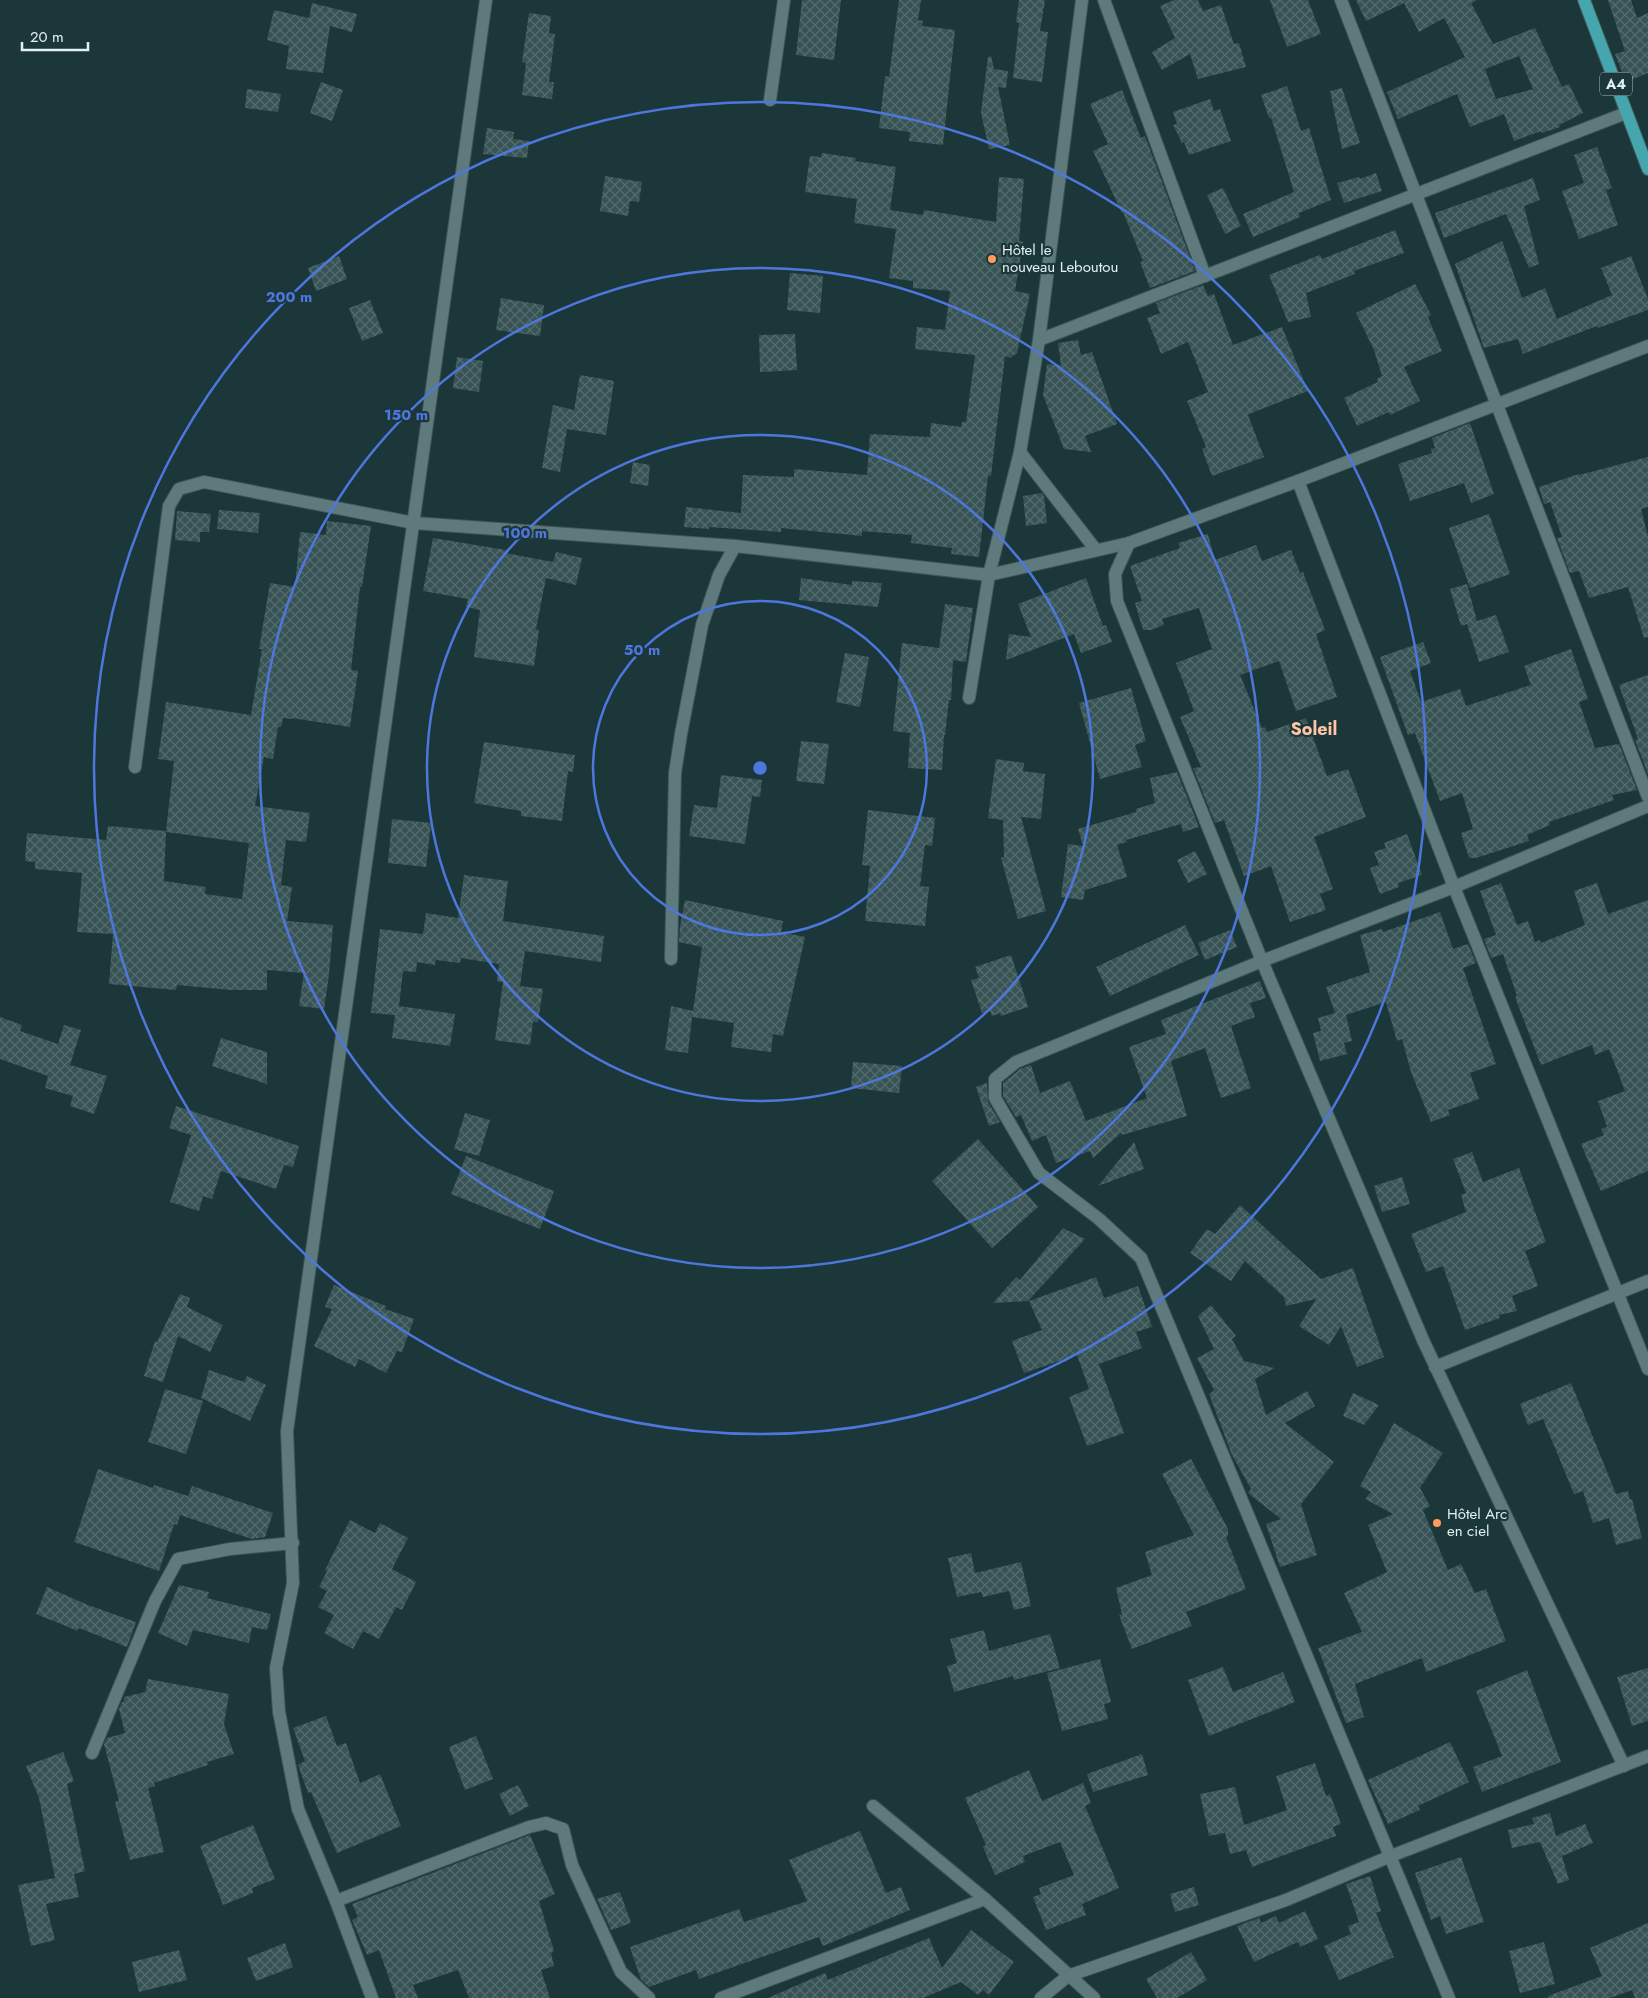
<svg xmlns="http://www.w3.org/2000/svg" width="1648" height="1998" font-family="Jost,sans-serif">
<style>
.building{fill:url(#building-cross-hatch);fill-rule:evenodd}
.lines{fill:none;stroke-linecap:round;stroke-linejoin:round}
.minor-casing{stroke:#3e5557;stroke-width:14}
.major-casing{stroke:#3e5557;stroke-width:14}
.minor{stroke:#5e7a7c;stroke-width:12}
.major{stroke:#45a6ad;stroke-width:12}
.ring{fill:none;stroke:#4e77de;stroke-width:2.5}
.poi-dot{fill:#ff9b5b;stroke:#1c3739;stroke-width:2}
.labels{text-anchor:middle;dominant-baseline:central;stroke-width:4.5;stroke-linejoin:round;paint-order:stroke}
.shield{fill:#1c3739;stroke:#a7b9ba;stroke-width:1}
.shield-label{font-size:14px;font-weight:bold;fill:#e2f1f2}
.poi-label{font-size:15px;fill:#e2f1f2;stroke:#1c3739;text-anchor:start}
.quarter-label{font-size:18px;font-weight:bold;fill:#ffc5a4;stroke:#1c3739}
.centre{fill:#4e77de;stroke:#1c3739;stroke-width:2.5}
.ring-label{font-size:15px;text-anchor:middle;font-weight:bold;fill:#4e77de;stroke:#1c3739;stroke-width:4.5;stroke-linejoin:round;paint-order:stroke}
</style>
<defs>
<pattern id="building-cross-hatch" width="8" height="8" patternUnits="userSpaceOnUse" patternTransform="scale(1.25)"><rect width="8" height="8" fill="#385355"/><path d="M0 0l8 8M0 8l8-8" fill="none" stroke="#546c6e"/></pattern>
</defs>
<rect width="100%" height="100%" fill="#1c3739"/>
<g class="building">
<polygon points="802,0 841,0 834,60 796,55"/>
<polygon points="899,0 921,0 918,20 923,21 922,26 955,30 943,145 909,141 910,132 879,128 885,76 889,77"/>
<polygon points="1019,0 1045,0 1040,31 1048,32 1042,82 1013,78 1019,23 1016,22"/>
<polygon points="1174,0 1198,0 1203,11 1221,5 1234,44 1239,43 1246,67 1198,79 1190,54 1162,70 1152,52 1175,38 1160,6"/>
<polygon points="1270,0 1308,0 1321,34 1287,47"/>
<path d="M1356 0H1477L1471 3 1493 44 1535 28 1562 87 1569 84 1583 113 1559 125 1560 127 1542 133 1541 131 1514 141 1504 114 1470 127 1457 94 1398 119 1387 92 1465 57 1444 18 1419 32 1404 3 1366 21ZM1519 56 1533 89 1496 99 1485 69Z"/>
<polygon points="1608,0 1631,0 1637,18 1648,13 1648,73 1626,82 1615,54 1625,51"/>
<polygon points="312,3 357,14 352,32 330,26 323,73 286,69 289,46 267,40 274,10 309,18"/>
<polygon points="529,13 551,16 549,33 555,34 549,82 554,82 552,99 522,95 526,63 522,62"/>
<polygon points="991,56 994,69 1008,71 1006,88 998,87 1010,145 989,149 981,113 988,57"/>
<polygon points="321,82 343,90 332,121 310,113"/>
<polygon points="1287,86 1301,131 1309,128 1331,200 1299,213 1300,217 1253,237 1243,214 1294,192 1271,117 1269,118 1261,95"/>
<polygon points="1342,88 1360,143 1342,149 1330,91"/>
<polygon points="247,89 281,94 278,112 245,108"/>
<polygon points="1122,90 1141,138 1145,136 1195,271 1150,288 1140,262 1143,261 1123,212 1122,213 1093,151 1108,144 1090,104"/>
<polygon points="1210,99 1214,111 1220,109 1231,141 1189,155 1184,142 1182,143 1173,125 1177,124 1173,112"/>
<polygon points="487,128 514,132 513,139 529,141 527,158 483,154"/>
<polygon points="1597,147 1612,188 1606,190 1618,225 1579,239 1562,191 1584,183 1574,155"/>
<polygon points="822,153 856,158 855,161 896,167 890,210 923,215 924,210 996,222 999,177 1024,179 1019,241 1023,242 1015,291 1030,294 1017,353 1010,358 1005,356 991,476 988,476 979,557 951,554 952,548 911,543 912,535 862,531 862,536 781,528 781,532 709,527 709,529 684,527 686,507 741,513 743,475 794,477 794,469 867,475 870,434 930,437 931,423 961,427 962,422 966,422 975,355 915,349 917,327 945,330 950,291 913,288 913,281 889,278 896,229 854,223 857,199 805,192 810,156 821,157"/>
<polygon points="1376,173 1382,191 1344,203 1337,183 1359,177 1360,179"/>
<polygon points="605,176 642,182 639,202 630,201 628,216 600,211"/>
<polygon points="1533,178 1540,200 1524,206 1539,264 1529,268 1506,214 1444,238 1435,213"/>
<polygon points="1223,188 1241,226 1225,234 1207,195"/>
<polygon points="1395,230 1404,253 1354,271 1355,274 1306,293 1311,317 1288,322 1269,275 1320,255 1322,259"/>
<polygon points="1502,241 1522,298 1545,288 1557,319 1612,295 1601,268 1631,256 1648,299 1648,310 1598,328 1597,326 1523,354 1518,339 1484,348 1455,264"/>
<polygon points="339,256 347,279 316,291 308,268"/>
<polygon points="790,273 823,276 820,313 787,310"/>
<polygon points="1415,284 1431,315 1428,317 1442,351 1404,367 1420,401 1390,415 1389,412 1357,426 1344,398 1378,382 1377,379 1382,376 1374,350 1356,313"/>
<polygon points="1203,285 1208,296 1214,294 1233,345 1282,327 1308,391 1254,412 1248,415 1264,457 1212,476 1202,449 1206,447 1187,401 1208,392 1188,342 1161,354 1147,318 1160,313 1156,303"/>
<polygon points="501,298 544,305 540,336 496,330"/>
<polygon points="370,300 383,333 362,341 349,308"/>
<polygon points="795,334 797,370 760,372 759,335"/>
<polygon points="1078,340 1081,355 1092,352 1117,424 1085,436 1091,452 1064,449 1043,395 1047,364 1061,365 1058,343"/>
<polygon points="457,357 483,361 479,392 453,388"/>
<polygon points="580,375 614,381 606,435 567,429 560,472 542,468 553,405 574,410"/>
<polygon points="1470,423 1494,494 1471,503 1464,483 1410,501 1398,464 1432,453 1431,449 1435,448 1432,438"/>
<polygon points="1648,457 1648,507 1641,509 1648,537 1648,637 1644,638 1628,587 1589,598 1579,571 1570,573 1557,538 1562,537 1550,502 1544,504 1539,487 1579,474 1579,475"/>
<polygon points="633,462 650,465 648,486 630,483"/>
<polygon points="1042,493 1044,496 1047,523 1026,526 1023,496"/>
<polygon points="219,510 260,513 258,533 217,529"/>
<polygon points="177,511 211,514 209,532 200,532 200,542 175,540"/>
<polygon points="1489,514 1510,574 1470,588 1449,528"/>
<path d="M327 521 371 526 362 587H360L351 670 358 671 350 727 292 718V719L283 718 281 727H278L273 759 264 757 255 806 310 813 306 842 286 840 281 885 292 887 287 921 333 925 329 975 324 1009 299 1006 304 973 267 970V990H231L177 985 176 990 109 984 113 934 77 932 82 873 35 869V862L25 861 27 833 106 840 108 826 166 831 174 761 158 759 166 702 251 715 262 649H259L270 583 295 587 300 532 326 535ZM166 832 249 843 242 899 205 894 206 887 164 881Z"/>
<polygon points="1208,534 1215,560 1256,545 1262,561 1291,550 1300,573 1303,572 1325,630 1316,634 1337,697 1296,711 1279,661 1240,675 1262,728 1265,727 1267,732 1306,718 1327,776 1348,769 1366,817 1314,837 1333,889 1320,894 1326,910 1290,922 1271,866 1244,876 1224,820 1215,823 1193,768 1201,767 1180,717 1194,711 1176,663 1212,649 1199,608 1162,619 1164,625 1151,630 1143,630 1135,603 1142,601 1130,566 1180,548 1178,543"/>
<polygon points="433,538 506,550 506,553 553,562 556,552 582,558 576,585 546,578 536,629 539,630 534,666 474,657 480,610 466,607 468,599 423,591"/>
<polygon points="801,578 852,585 852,581 882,583 878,607 799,600"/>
<polygon points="1086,578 1103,626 1106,625 1112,642 1081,653 1074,634 1006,660 1009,634 1031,637 1018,604"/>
<polygon points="1467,584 1477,621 1496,615 1509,652 1479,662 1467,624 1461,626 1450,589"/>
<polygon points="945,604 973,608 966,662 953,660 951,700 949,700 945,735 944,735 942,770 908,768 910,733 893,731 902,643 939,648"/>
<polygon points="1423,642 1431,663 1410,671 1421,702 1460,689 1466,706 1531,685 1524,666 1571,649 1588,699 1579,702 1595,748 1619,744 1637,790 1612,795 1614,800 1549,822 1550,825 1527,835 1529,841 1476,858 1469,858 1461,833 1473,829 1462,793 1440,801 1415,733 1408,735 1380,657"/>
<polygon points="845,653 869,657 860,707 836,702"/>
<polygon points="1648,675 1648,774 1635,740 1638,739 1619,685"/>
<polygon points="1131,688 1146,741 1135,745 1142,767 1100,779 1079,703"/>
<polygon points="801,741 829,744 824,784 796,781"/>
<polygon points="484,742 575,755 573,772 568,771 562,821 521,816 521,811 474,803"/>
<polygon points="996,759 1024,763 1023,771 1045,774 1041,819 1021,817 1046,911 1018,919 1001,858 1004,857 1003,820 988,818"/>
<polygon points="1177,772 1199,827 1183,832 1181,824 1126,840 1127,842 1117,845 1127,877 1085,890 1083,900 1061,897 1068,844 1083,846 1078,829 1136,812 1136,809 1155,803 1150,778"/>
<polygon points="721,775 762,780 760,797 752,796 745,844 689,836 694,805 717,808"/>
<polygon points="868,810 935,818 932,846 925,845 920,886 929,887 925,926 865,921 870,866 862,865"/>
<polygon points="392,819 431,823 426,867 388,863"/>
<polygon points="1407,834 1422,875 1398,883 1399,887 1380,894 1370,868 1379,865 1374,852 1386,848 1384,843"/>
<polygon points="1195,851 1207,874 1188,883 1177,860"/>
<polygon points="464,875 508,881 503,921 604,936 601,962 525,951 520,986 543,989 538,1022 533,1022 530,1045 495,1040 503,982 497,981 499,964 461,958 460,963 436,960 435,965 417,962 416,972 403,971 399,1006 455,1014 450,1046 392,1038 395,1015 371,1013 380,929 423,934 426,913 458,918"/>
<polygon points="1501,883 1517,925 1528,921 1535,942 1540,940 1541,943 1585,925 1574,891 1597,883 1608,914 1648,900 1648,1171 1601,1191 1581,1144 1604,1135 1601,1129 1607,1127 1598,1101 1625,1091 1609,1049 1595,1055 1592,1045 1541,1065 1515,997 1517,996 1503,954 1491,958 1484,939 1496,935 1480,891"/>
<polygon points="685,900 783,921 781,932 805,937 783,1036 773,1034 771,1052 731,1047 734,1023 692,1017 688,1053 665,1050 671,1006 693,1011 702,947 679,942 680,926"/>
<polygon points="1440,912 1453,949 1468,944 1476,963 1463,968 1496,1064 1470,1073 1479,1099 1448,1110 1450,1115 1431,1122 1411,1072 1402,1039 1397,1041 1386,1002 1346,1015 1352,1041 1344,1043 1347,1054 1320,1061 1313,1033 1321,1031 1318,1018 1335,1013 1326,987 1370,972 1360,935 1382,929 1383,932"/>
<polygon points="1185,925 1199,955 1110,996 1096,967"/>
<polygon points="1230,930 1237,947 1205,960 1198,943"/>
<polygon points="1011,955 1028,1007 1001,1016 1000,1013 992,1016 990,1011 982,1013 971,980 979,978 975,967"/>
<polygon points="1260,981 1266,998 1250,1003 1255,1017 1231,1026 1251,1088 1221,1098 1205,1048 1171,1061 1187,1116 1122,1135 1121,1133 1093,1158 1090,1151 1056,1163 1046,1135 1032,1141 1021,1115 1016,1117 1003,1096 1003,1083 1020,1069 1031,1065 1040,1093 1070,1081 1086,1121 1147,1098 1129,1047 1166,1034 1161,1020"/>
<polygon points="0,1017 22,1025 20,1031 58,1044 64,1025 81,1030 70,1065 107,1076 94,1114 70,1106 73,1096 45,1088 48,1076 0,1059"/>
<polygon points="221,1038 267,1052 267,1084 212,1066"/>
<polygon points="853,1062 902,1066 899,1093 851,1088"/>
<polygon points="987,1083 988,1102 1000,1122 989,1126 976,1087"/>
<polygon points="176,1106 299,1146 293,1167 284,1165 276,1189 221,1171 212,1199 203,1196 199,1211 170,1202 191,1135 169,1128"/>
<polygon points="465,1113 490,1120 479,1156 454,1149"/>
<polygon points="978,1139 1038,1207 992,1248 932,1181"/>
<polygon points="1134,1142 1144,1169 1098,1186"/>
<polygon points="1472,1152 1483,1182 1519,1168 1546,1242 1525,1251 1538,1286 1512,1296 1517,1311 1499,1315 1500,1318 1465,1330 1443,1266 1426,1272 1411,1234 1466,1212 1461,1195 1466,1193 1453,1159"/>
<polygon points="466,1156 554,1191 540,1229 451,1194"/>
<polygon points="1402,1177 1410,1204 1382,1212 1374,1186"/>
<polygon points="1240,1205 1321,1279 1353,1268 1384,1357 1357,1367 1341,1326 1329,1345 1299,1326 1316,1299 1286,1306 1284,1297 1245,1261 1231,1281 1190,1253 1207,1229 1215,1234"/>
<polygon points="1063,1228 1085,1239 1028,1301 993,1303 1016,1277 1020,1280"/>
<polygon points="1096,1277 1104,1298 1138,1286 1152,1327 1136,1332 1142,1348 1099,1364 1124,1433 1087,1446 1069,1397 1089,1389 1077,1355 1024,1373 1012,1341 1042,1330 1029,1301"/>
<polygon points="334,1285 386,1306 385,1309 414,1319 402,1352 397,1351 386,1373 359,1359 355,1367 314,1346 332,1309 325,1307"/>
<polygon points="180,1294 190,1298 187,1307 223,1325 210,1352 178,1336 163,1382 144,1376 155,1341 157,1342"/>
<polygon points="1211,1305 1236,1336 1232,1339 1244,1361 1274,1368 1255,1379 1266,1415 1307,1391 1315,1406 1285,1423 1334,1462 1301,1504 1317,1555 1280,1567 1266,1524 1281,1519 1248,1493 1251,1489 1232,1455 1209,1394 1214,1390 1197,1358 1214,1349 1198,1316"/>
<polygon points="209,1370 244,1382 247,1376 266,1385 250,1421 201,1398"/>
<polygon points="1571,1383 1616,1494 1628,1491 1630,1500 1632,1499 1642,1538 1616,1545 1609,1518 1593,1523 1583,1491 1574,1494 1543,1419 1528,1425 1520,1404"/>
<polygon points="165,1389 203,1401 186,1454 148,1442"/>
<polygon points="1353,1393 1379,1405 1364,1425 1343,1416"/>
<polygon points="1394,1423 1443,1453 1420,1488 1430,1506 1423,1510 1448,1570 1461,1564 1475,1593 1486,1589 1506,1641 1426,1672 1422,1658 1355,1684 1364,1717 1346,1723 1318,1648 1362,1632 1344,1593 1387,1572 1368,1525 1393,1514 1365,1499 1371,1492 1360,1486"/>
<polygon points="1191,1459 1228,1529 1228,1536 1226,1537 1246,1589 1186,1612 1192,1626 1132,1649 1119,1615 1122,1614 1116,1588 1152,1575 1145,1552 1194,1535 1162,1474"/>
<polygon points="98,1469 153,1488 154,1485 188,1496 192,1486 273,1513 265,1537 252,1539 180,1515 177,1525 174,1524 159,1571 74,1542"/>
<polygon points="350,1520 375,1533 380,1523 408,1538 392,1569 416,1582 402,1610 396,1607 379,1639 363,1631 353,1649 324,1633 334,1615 318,1607 327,1591 319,1587 327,1571 325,1570"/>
<polygon points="971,1553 975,1573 1021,1562 1031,1606 1014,1610 1009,1591 983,1597 981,1592 957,1597 948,1558"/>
<polygon points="179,1585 209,1592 207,1598 271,1614 267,1630 252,1627 249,1643 193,1630 187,1646 158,1633"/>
<polygon points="47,1587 88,1605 136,1622 127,1647 79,1628 77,1631 66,1626 36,1614"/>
<polygon points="984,1630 989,1651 1050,1634 1060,1668 1014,1680 1013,1676 954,1692 947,1666 957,1663 950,1639"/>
<polygon points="1100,1659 1111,1702 1104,1704 1108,1719 1062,1731 1047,1673"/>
<polygon points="1223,1667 1233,1692 1283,1672 1295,1702 1209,1736 1188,1680"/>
<polygon points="1648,1668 1648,1721 1632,1726 1617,1677"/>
<polygon points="1527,1670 1561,1762 1482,1792 1473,1767 1502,1756 1476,1691"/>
<polygon points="148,1679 229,1694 224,1724 234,1754 207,1762 208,1765 154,1783 155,1786 148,1788 164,1852 130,1860 115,1802 119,1801 104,1744 107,1738 125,1733 119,1709 122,1702 124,1702 124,1697 145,1692"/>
<polygon points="326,1716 337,1746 346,1743 360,1783 380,1774 401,1826 337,1853 311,1792 308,1793 298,1765 305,1761 293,1728"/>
<polygon points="476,1736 493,1779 465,1790 449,1747"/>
<polygon points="1450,1742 1469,1782 1418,1806 1420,1810 1388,1824 1368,1780"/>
<polygon points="63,1752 74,1781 67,1784 85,1871 74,1874 79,1897 46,1904 55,1940 31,1946 18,1885 55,1878 39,1798 26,1766"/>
<polygon points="1142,1754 1148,1775 1093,1792 1087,1774"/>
<polygon points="1315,1763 1326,1796 1330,1794 1341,1824 1333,1827 1336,1836 1252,1867 1246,1850 1230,1854 1225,1833 1209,1836 1200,1794 1235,1787 1244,1825 1287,1810 1276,1776"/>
<polygon points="1029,1770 1042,1801 1083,1783 1091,1803 1085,1806 1119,1888 1082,1904 1086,1915 1046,1930 1033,1897 1041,1894 1039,1888 1074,1875 1060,1842 1023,1856 1025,1862 995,1875 983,1847 986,1845 965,1798"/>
<polygon points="518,1785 529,1806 510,1816 499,1794"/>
<polygon points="1550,1813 1556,1836 1585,1824 1593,1843 1562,1856 1569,1880 1558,1884 1540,1842 1512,1848 1508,1830 1534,1824 1532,1818"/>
<polygon points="253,1825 275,1879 252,1888 253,1893 223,1905 200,1846"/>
<polygon points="860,1831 886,1893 901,1887 910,1910 823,1946 819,1937 699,1979 696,1970 649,1987 641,1980 630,1947 739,1909 744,1922 807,1901 789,1860"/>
<polygon points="530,1835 555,1894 539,1901 554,1951 551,1953 554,1966 541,1970 550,1998 469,1998 458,1970 413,1985 418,1998 396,1998 379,1950 367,1955 352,1920 358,1917 352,1904"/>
<polygon points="1461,1857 1484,1922 1446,1934 1440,1916 1431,1920 1415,1873"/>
<polygon points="1370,1876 1381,1911 1376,1913 1394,1957 1339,1980 1324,1946 1351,1934 1348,1926 1359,1922 1346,1884"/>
<polygon points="1194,1887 1199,1905 1175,1912 1170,1894"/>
<polygon points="620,1892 631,1923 611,1930 597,1899"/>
<polygon points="1305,1911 1318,1939 1300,1947 1298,1942 1254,1962 1237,1926 1259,1918 1261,1923 1276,1916 1279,1923"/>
<polygon points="1648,1923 1648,1998 1635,1998 1632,1990 1610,1998 1548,1998 1548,1996 1602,1976 1590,1948"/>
<polygon points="971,1930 1014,1962 989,1995 983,1990 978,1995 961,1982 923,1998 768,1998 825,1973 828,1980 929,1938 942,1968"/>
<polygon points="1544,1942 1555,1984 1520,1993 1509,1951"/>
<polygon points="285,1943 293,1967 256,1981 247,1958"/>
<polygon points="179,1950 187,1980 139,1992 132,1962"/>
<polygon points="1191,1952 1207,1980 1177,1998 1157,1998 1146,1979"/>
</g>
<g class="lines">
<defs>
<g id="minor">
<polyline points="1104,0 1205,276"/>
<polyline points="1341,0 1648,797"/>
<polyline points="770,100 784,0"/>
<polyline points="1039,340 1626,113"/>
<polyline points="1020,452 1096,550"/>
<polyline points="1298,481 1454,887 1648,1369"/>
<polyline points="1129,543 1115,574 1117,601 1262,961 1423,1340 1624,1766"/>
<polyline points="969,698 989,575 1020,452 1039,340 1082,0"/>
<polyline points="135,767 169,506 179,489 204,482 414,523 735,546 989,575 1129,543 1298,481 1648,346"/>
<polyline points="671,959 675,773 681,734 702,625 719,575 735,546"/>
<polyline points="1435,1367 1648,1281"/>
<polyline points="92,1753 155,1601 178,1559 230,1549 293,1543"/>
<polyline points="873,1806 985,1899 1094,1998"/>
<polyline points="336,1901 529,1827 546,1823 563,1829 572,1865 621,1972 649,1998"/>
<polyline points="372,1998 336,1901 298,1809 279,1712 276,1668 293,1583 287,1431 486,0"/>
<polyline points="721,1998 985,1899"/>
<polyline points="1041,1998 1068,1976 1286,1900 1391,1856 1648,1756"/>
<polyline points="1449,1998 1141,1258 1099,1219 1039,1173 995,1098 995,1079 1016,1062 1262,961 1454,887 1648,806"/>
</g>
<polyline id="major" points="1584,0 1648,169"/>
</defs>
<use href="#minor" class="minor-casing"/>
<use href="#major" class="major-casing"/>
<use href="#minor" class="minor"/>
<use href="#major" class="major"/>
</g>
<g class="ring">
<circle cx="760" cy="768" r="167"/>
<circle cx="760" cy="768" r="333"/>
<circle cx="760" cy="768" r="500"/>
<circle cx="760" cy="768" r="666"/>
</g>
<g class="poi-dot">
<circle cx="992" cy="259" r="5"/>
<circle cx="1437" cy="1523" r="5"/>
</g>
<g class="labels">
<rect class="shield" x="1600" y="72.5" width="32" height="23" rx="4"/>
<g class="shield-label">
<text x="1616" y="84">A4</text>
</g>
<g class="poi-label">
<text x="1002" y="250">Hôtel le<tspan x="1002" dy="17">nouveau Leboutou</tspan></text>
<text x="1447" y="1514">Hôtel Arc<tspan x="1447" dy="17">en ciel</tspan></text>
</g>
<g class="quarter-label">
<text x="1314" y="729">Soleil</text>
</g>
</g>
<circle cx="760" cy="768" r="8" class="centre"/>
<g class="ring-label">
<text x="289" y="302">200 m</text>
<text x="406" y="420">150 m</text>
<text x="525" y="538">100 m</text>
<text x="642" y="655">50 m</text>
</g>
<path d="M22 42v8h66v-8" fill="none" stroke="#e2f1f2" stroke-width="2.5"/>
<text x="30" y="42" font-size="15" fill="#e2f1f2" stroke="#1c3739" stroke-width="4" paint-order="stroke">20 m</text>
</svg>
